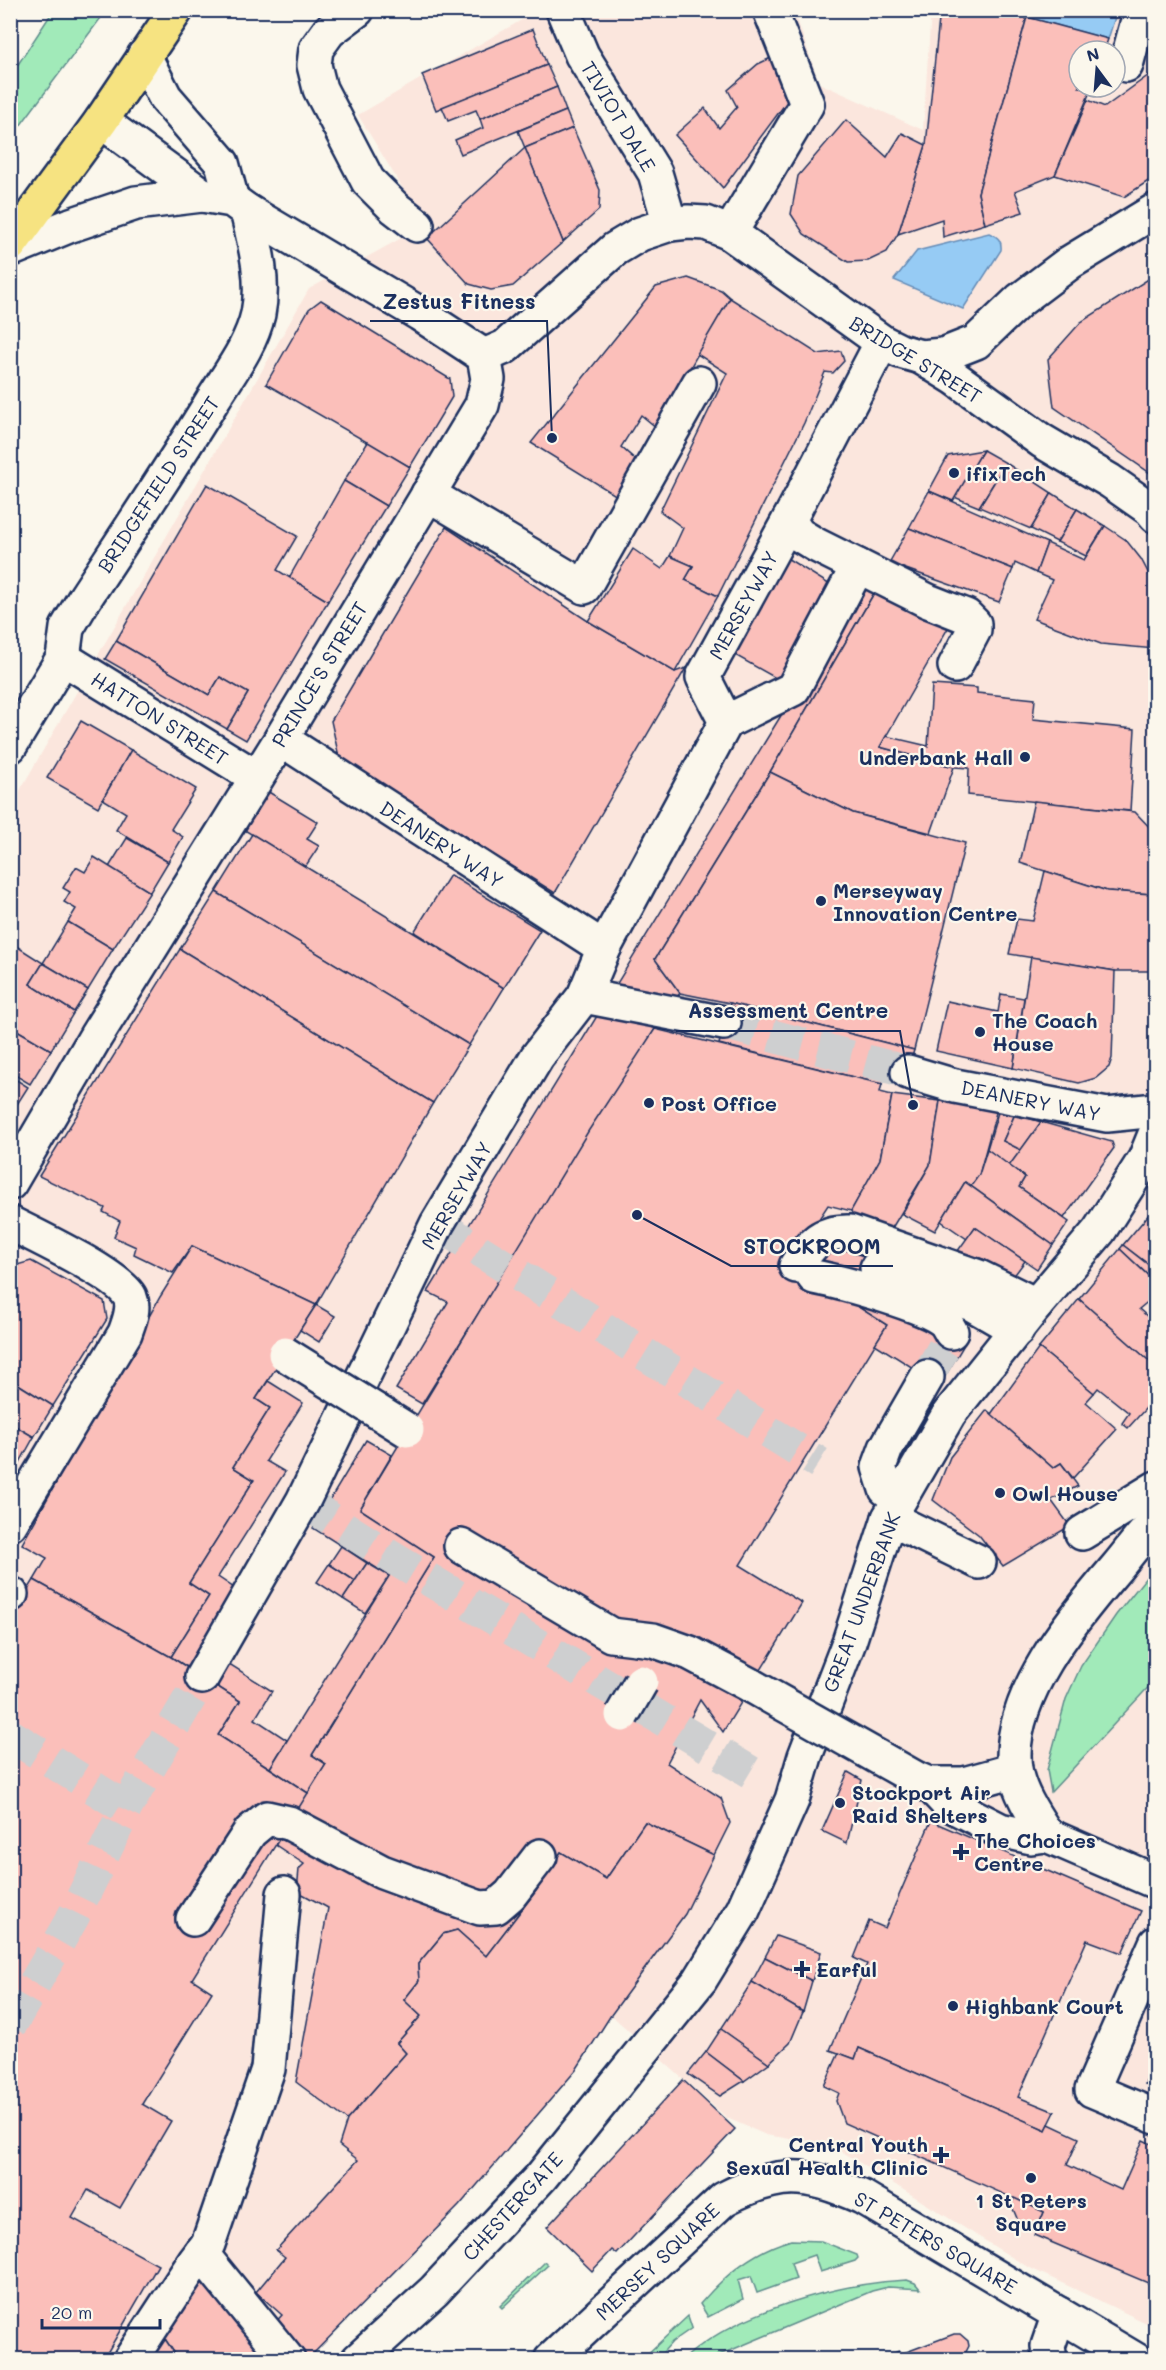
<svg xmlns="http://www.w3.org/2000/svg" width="1166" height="2370" font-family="Mali,sans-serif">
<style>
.built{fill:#fbe6dd;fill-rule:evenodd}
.green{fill:#a1eab9;stroke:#5e8c8c;stroke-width:1.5}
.water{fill:#96cbf4;stroke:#658db8;stroke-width:1.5}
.building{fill:#fbbfba;stroke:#1b2f5e;stroke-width:1.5}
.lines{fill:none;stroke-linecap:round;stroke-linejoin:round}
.minor-tunnel{stroke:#cecfd0;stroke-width:33;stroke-dasharray:33 16;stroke-linecap:butt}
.minor-casing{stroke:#1b2f5e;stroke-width:38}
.major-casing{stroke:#1b2f5e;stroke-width:38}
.minor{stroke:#fbf7ec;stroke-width:33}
.major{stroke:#f6e381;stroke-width:33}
.minor-bridge-casing{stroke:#1b2f5e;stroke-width:38;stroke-linecap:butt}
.minor-bridge{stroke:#fbf7ec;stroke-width:33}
.poi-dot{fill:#1b2f5e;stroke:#fbf7ec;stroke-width:2}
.labels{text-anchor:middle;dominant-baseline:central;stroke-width:4.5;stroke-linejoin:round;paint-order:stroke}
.street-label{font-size:20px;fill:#1b2f5e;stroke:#fbf7ec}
.poi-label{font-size:20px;font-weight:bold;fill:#1b2f5e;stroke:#fbf7ec;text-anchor:start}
.leader{fill:none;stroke:#1b2f5e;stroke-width:2}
.callout-dot{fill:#1b2f5e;stroke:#fbf7ec;stroke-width:2}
.callout-label{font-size:21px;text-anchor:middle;font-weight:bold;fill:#1b2f5e;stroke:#fbf7ec;stroke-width:4.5;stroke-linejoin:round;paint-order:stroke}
</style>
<rect width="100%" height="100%" fill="#fbf7ec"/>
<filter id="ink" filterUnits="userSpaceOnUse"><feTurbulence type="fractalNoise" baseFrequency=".0167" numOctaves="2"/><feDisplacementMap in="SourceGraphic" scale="12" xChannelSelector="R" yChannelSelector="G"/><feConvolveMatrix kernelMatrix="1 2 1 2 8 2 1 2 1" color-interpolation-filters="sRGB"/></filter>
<g filter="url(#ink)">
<path class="built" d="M794 10 819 83 923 130 931 11 1009 12 1107 39 1117 11H1155V2327L1026 2266 833 2146 766 2135 727 2118 611 2015 248 2359H117L11 2298V806L309 289 425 225 358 115 537 11ZM1079 51H1115V87H1079Z"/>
<g class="green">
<polygon points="53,11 106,11 11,138 11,75"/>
<polygon points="1155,1566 1156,1671 1150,1677 1155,1680 1051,1792 1047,1770 1066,1699 1081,1666 1116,1615"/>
<path d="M791 2240 821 2241 857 2255 858 2258 855 2261 820 2272 814 2255 791 2263 796 2279 757 2293 751 2276 738 2280 743 2299 708 2317 700 2304C726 2274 753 2251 791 2240Z"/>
<polygon points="545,2262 548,2265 502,2308 500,2306"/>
<path d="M907 2280 915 2283 920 2289 888 2287 872 2291 710 2359H684C735 2312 838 2283 907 2280Z"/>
<polygon points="688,2316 692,2328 672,2342 657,2359 642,2359"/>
</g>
<g class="water">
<polygon points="966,11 1117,11 1108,39 1009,12"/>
<path d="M989 233C998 237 1002 240 1001 250L963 309 894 280 917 251Z"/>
</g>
<g class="building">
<polygon points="940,10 1009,12 1027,17 978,193 985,224 943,237 942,219 898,234 926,145"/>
<polygon points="1027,17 1108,39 1104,51 1079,51 1079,87 1092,87 1055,175 1015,191 1023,212 985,224 978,193"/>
<polygon points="533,29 547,65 436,110 422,75"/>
<polygon points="775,56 791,96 723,188 675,135 705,108 719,128 737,107 728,90 758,64"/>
<polygon points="547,65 557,87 480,119 476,110 448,121 442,107"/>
<polygon points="1156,70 1156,176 1124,197 1055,175 1088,100 1105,107"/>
<polygon points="557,87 566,111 461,154 455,140 483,128 480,119"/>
<polygon points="566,111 573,128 525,148 518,131"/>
<polygon points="846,120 887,157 902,133 926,145 898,234 887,252 868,261 848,262 804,234 791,214 798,176"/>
<polygon points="573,128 600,190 599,210 563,242 525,148"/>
<polygon points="525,148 563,242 513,286 491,290 469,284 427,238"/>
<polygon points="688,278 721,290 730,298 656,427 641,415 621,447 638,462 617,496 531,443 656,287"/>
<polygon points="1150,278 1156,286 1156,477 1054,407 1048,359 1081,322"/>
<polygon points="730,298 818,354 841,351 844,361 833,373 825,372 804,423 718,596 685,580 693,566 670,556 683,528 660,511 727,373 697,354"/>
<polygon points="321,300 450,379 452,397 410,467 266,384 309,309"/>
<polygon points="368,442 410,467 386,506 344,481"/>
<polygon points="983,450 1006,463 979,507 954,497"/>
<polygon points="983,450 953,501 929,491 948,456"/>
<polygon points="1006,463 1052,493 1031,529 979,507"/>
<polygon points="344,481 386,506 328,601 289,578"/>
<polygon points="207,484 297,536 277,570 328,601 246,740 227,729 248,693 220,677 209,695 116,641"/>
<polygon points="929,491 1047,543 1036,573 1015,563 1013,569 909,528"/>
<polygon points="1052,493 1077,509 1057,542 1031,529"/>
<polygon points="1077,509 1105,526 1086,556 1057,542"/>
<polygon points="1105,526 1126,540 1141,559 1151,578 1156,595 1155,649 1101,644 1034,619 1052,580 1036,573 1047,543 1084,560"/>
<polygon points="446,527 588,621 675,672 686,668 555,893 339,757 331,721"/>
<polygon points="909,528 1013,569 999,602 889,563"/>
<polygon points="633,549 662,569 670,556 693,566 685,580 718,596 675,672 588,621"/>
<polygon points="777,552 832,586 781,681 726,650"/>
<polygon points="848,572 877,588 770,772 655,959 680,993 655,1029 422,1404 396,1389 448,1302 428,1292 842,616"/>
<polygon points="877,588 948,628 880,747 954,767 931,833 853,813 770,772"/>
<polygon points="116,641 209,695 220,677 248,693 227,729 105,659"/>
<polygon points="932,685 977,688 977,693 1035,699 1033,719 1135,729 1130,811 968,795 969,768 954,767 880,747 886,736 928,746"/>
<polygon points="81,721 131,750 98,807 47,778"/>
<polygon points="131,750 196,789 171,829 183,837 168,862 116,830 126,813 103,799"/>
<polygon points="770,772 853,813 965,843 914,1050 730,1003 680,993 655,959"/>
<polygon points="267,791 318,822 307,839 319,846 305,867 243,829"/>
<polygon points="1034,801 1135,812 1156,834 1152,894 1107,891 1020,863"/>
<polygon points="252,834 504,988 469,1045 216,892"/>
<polygon points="127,838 168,862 150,892 109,867"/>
<polygon points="94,857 150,892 113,949 68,922 76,909 64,902 70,892 63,888 76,867 85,872"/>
<polygon points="1045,871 1107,891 1152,894 1152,971 1115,971 1009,954 1017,919 1033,921"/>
<polygon points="450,875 540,930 504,988 414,932"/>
<polygon points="216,892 469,1045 433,1103 180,949"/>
<polygon points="68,922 113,949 88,990 43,963"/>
<polygon points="10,942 43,963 30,984 74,1012 51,1050 10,1026"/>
<polygon points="180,949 433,1103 316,1305 192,1246 173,1273 134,1254 136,1247 114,1237 120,1221 103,1212 105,1208 39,1176"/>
<polygon points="1031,957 1115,971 1112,1058 1109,1067 1096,1078 1079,1083 1013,1068"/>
<polygon points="43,963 88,990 74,1012 30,984"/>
<polygon points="1001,994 1024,998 1013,1068 936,1051 947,1001 998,1012"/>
<polygon points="730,1003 914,1050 906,1079 884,1074 882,1084 719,1044"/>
<polygon points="10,1026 51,1050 30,1084 10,1072"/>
<polygon points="655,1029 882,1084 880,1092 892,1095 880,1159 851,1211 828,1205 790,1263 887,1325 740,1565 802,1603 723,1732 700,1700 667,1763 721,1798 730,1823 714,1855 645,1822 606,1879 561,1852 536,1891 486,1956 457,1930 443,1934 418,1964 419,1981 404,2000 421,2016 397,2043 406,2053 347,2120 296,2082 328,1908 297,1891 299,1869 304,1864 274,1844 326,1764 312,1755 434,1557 360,1509 589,1130"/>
<polygon points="10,1076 28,1087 14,1109 10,1107"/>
<polygon points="892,1095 940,1101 930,1165 889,1233 856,1220 851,1211 880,1159"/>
<polygon points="940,1101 997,1109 979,1175 971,1186 965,1182 935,1231 902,1214 930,1165"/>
<polygon points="999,1109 1015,1114 1003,1141 1021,1150 1009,1166 987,1149"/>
<polygon points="1015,1114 1041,1122 1021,1150 1003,1141"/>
<polygon points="1041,1122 1112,1142 1114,1148 1064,1218 1019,1187 1025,1177 1009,1166"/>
<polygon points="987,1149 1025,1177 1019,1187 1069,1222 1053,1245 971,1186 979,1175"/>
<polygon points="965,1182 1053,1245 1037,1269 975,1227 967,1239 941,1221"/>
<polygon points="1156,1206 1156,1270 1123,1245"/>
<polygon points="975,1227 1025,1261 1013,1277 983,1259 957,1252"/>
<polygon points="843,1241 882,1254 870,1283 804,1271"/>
<polygon points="1123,1245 1155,1270 1150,1277 1120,1249"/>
<polygon points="192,1246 316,1305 256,1399 270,1408 233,1467 254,1480 189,1583 209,1596 171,1657 34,1580 47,1558 22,1544 160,1297"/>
<polygon points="1120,1249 1156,1283 1156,1295 1139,1309 1156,1324 1156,1367 1079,1299"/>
<polygon points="31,1261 104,1301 107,1319 53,1406 10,1379 10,1267"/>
<polygon points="1079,1299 1156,1367 1156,1397 1128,1428 1122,1423 1129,1413 1098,1388 1094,1393 1039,1348"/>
<polygon points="865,1300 968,1338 940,1385 875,1344 887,1325 860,1308"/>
<polygon points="316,1305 335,1316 319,1342 300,1330"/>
<polygon points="1039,1348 1094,1393 1086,1402 1117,1429 1073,1478 1061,1463 1053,1468 991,1414"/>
<polygon points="10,1379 53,1406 34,1437 10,1423"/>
<polygon points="268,1381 303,1403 266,1461 285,1472 218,1577 240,1592 204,1648 272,1691 255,1719 287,1740 270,1768 218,1735 240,1701 171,1657 209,1596 189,1583 254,1480 233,1467 270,1408 256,1399"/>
<polygon points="987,1410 1053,1468 1061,1463 1078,1486 1051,1500 1070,1526 1003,1566 979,1535 933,1500 950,1457"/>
<polygon points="10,1423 34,1437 10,1480"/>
<polygon points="366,1440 392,1455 360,1509 434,1557 312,1755 326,1764 308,1793 270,1768 389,1576 313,1528"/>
<polygon points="341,1546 367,1563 355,1581 329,1564"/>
<polygon points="367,1563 389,1576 365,1613 343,1599"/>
<polygon points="329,1564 355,1581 343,1599 317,1582"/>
<polygon points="34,1580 171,1657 240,1701 218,1735 308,1793 192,1979 212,1992 142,2104 171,2121 120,2208 88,2190 72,2218 158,2265 103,2360 10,2360 10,1619"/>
<polygon points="848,1772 862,1780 847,1843 822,1831"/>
<polygon points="931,1821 1141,1911 1122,1953 1087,1940 1018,2097 1055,2112 1046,2130 859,2048 855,2059 830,2050 867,1964 854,1958 869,1921 885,1928"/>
<polygon points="645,1822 714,1855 685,1914 611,2015 576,2070 459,2206 307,2360 294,2360 271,2327 282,2315 256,2292 285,2257 276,2250 358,2160 339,2145 347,2120 406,2053 397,2043 421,2016 404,2000 419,1981 418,1964 443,1934 457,1930 486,1956 536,1891 561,1852 606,1879"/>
<polygon points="776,1936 821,1952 812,1981 765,1957"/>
<polygon points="765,1957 812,1981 803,2012 752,1982"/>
<polygon points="752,1982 803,2012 790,2043 769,2063 721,2029"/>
<polygon points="721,2029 769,2063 744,2081 706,2052"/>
<polygon points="859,2048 1046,2130 1049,2124 1079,2138 1067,2165 1121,2190 1143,2140 1156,2146 1156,2280 1148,2283 1034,2235 1044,2212 844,2123 836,2101 839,2093 824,2086 839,2053 855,2059"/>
<polygon points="706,2052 744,2081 720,2096 688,2074"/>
<polygon points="1156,2061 1156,2088 1145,2084"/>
<polygon points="683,2080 735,2129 617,2254 612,2250 592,2271 547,2227"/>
<polygon points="1014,2198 1044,2212 1036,2231 1019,2223 1011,2204"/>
<polygon points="204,2274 268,2360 179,2360 161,2333"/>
<polygon points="161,2333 179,2360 148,2360"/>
<polygon points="954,2334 960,2334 968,2341 969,2346 965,2354 978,2360 878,2360 899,2351 901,2354"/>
</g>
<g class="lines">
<g class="minor-tunnel">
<polyline points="724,1023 908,1072"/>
<polyline points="437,1224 819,1463"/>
<polyline points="927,1377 950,1337 951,1332"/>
<polyline points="303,1501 378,1549 752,1773"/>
<polyline points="10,1735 126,1808"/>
<polyline points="10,2026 73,1917 126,1808 202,1677"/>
</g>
<defs>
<g id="minor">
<polyline points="357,10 329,31 316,49 314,65 320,89 368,181 395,208 417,225"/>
<polyline points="563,10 582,55 655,173 670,224"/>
<polyline points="144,56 165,97 222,163 232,200"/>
<polyline points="1126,65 1141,10"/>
<polyline points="101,121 202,195"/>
<polyline points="730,233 807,104 770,10"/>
<polyline points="10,250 71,225 136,203 202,195 232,200 247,211 420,314 484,356"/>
<polyline points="882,342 789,520 798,534 816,545 928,601 966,616 974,624 974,630 955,666"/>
<polyline points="484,356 505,347 615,249 640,234 670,224 688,222 706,223 730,233 882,342 900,351 921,357 955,378 1042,441 1110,481 1150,509 1156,516"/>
<polyline points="921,357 943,355 976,342 1020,300 1069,263 1156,210"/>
<polyline points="428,494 584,587 699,383"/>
<polyline points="63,658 256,777"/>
<polyline points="726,722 793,689 858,566"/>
<polyline points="281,739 604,948"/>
<path d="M10 746 63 658 67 628 83 601C127 534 172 467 214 398 230 372 251 345 258 314 265 280 255 244 247 211"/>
<polyline points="584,996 724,1023"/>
<polyline points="908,1072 955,1086 1107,1115 1156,1110"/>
<polyline points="10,1183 96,1036 281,739 482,405 488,379 484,356"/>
<path d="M10 1223C34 1235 120 1276 130 1297 135 1309 129 1321 125 1333L10 1524"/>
<path d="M796 1266C812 1243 820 1231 850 1232L979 1277 1036 1305"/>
<polyline points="877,1268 972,1304 1017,1330"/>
<path d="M814 1277C840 1282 930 1306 946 1323 947 1325 950 1330 951 1332"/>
<polyline points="900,1498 886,1489 879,1467 886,1448 927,1377"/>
<polyline points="889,1518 979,1562"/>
<polyline points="1082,1533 1156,1488"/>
<polyline points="461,1546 611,1635 653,1640 690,1653 752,1686"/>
<polyline points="10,1594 11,1594"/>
<polyline points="202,1677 303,1501 437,1224 537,1057 584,996 604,948 726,722 703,677 789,520"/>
<polyline points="917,1779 929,1784 947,1803 1000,1830 1031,1837 1047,1835 1156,1882"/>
<polyline points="929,1784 964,1784 1015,1770"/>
<path d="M1047 1835C1034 1815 1019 1793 1015 1769 1005 1699 1074 1617 1117 1567 1130 1552 1141 1535 1156 1522"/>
<polyline points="193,1919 250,1832 267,1818 289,1823 382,1872 480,1908 496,1907 510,1895 540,1856"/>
<polyline points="1156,1943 1092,2090 1156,2117"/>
<polyline points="201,2253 288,2360"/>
<polyline points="130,2360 195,2261 208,2244 268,2069 284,1894"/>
<polyline points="358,2360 434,2291 541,2177 700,1980 743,1910 792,1800 805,1756 849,1642 889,1518 949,1414 1036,1305 1099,1231 1145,1159 1156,1132"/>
<path d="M551 2360 724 2199C780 2170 805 2172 862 2197L1136 2360"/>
<polyline points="1050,2360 1048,2346 1059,2314"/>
</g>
<polyline id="major" points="10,245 101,121 176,10"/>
</defs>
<use href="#minor" class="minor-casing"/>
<use href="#major" class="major-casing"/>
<use href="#minor" class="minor"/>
<use href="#major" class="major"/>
<defs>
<g id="minor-bridge">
<polyline points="285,1354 407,1430"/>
<polyline points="752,1686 917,1779"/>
<polyline points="622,1715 641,1682"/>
</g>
</defs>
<use href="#minor-bridge" class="minor-bridge-casing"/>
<use href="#minor-bridge" class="minor-bridge"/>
</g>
</g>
<g class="poi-dot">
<circle cx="954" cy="473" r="6"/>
<circle cx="1025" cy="757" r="6"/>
<circle cx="821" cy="901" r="6"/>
<circle cx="980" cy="1032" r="6"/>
<circle cx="649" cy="1103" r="6"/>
<circle cx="1000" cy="1493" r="6"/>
<circle cx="840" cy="1803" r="6"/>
<path d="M958 1843h6v6h6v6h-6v6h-6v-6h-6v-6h6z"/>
<path d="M799 1960h6v6h6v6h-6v6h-6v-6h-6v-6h6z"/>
<circle cx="953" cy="2006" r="6"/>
<path d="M938 2146h6v6h6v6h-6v6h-6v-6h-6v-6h6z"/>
<circle cx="1031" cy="2178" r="6"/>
</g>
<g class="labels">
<g class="street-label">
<text transform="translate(619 116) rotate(59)">TIVIOT DALE</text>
<text transform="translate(916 359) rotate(31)">BRIDGE STREET</text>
<text transform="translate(158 484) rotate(-57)">BRIDGEFIELD STREET</text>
<text transform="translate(743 605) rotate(-61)">MERSEYWAY</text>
<text transform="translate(319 674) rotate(-59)">PRINCE'S STREET</text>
<text transform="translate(160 718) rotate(32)">HATTON STREET</text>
<text transform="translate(442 844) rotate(33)">DEANERY WAY</text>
<text transform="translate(1031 1100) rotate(11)">DEANERY WAY</text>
<text transform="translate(456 1195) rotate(-60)">MERSEYWAY</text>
<text transform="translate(861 1602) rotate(-70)">GREAT UNDERBANK</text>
<text transform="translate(512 2206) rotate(-48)">CHESTERGATE</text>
<text transform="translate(936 2242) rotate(30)">ST PETERS SQUARE</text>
<text transform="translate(657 2261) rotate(-43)">MERSEY SQUARE</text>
</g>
<g class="poi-label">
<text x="966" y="473">ifixTech</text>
<text x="1013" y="757" text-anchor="end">Underbank Hall</text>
<text x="833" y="890">Merseyway<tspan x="833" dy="23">Innovation Centre</tspan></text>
<text x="992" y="1020">The Coach<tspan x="992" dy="23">House</tspan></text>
<text x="661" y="1103">Post Office</text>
<text x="1012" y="1493">Owl House</text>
<text x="852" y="1792">Stockport Air<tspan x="852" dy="23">Raid Shelters</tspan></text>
<text x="974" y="1840">The Choices<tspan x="974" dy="23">Centre</tspan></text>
<text x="816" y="1969">Earful</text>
<text x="965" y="2006">Highbank Court</text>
<text x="928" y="2144" text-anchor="end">Central Youth<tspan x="928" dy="23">Sexual Health Clinic</tspan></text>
<text x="1031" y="2200" text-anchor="middle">1 St Peters<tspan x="1031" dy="23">Square</tspan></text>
</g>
</g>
<path class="leader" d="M552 438L547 321H370M913 1105L900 1031H676M637 1215L731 1266H893"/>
<g class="callout-dot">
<circle cx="552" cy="438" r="6"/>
<circle cx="913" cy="1105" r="6"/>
<circle cx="637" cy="1215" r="6"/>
</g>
<g class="callout-label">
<text x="459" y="309">Zestus Fitness</text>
<text x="788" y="1018">Assessment Centre</text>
<text x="812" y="1254">STOCKROOM</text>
</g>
<rect width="1166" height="2370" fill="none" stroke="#fbf7ec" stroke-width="36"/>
<rect x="18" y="18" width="1130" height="2334" fill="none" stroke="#1b2f5e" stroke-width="2" filter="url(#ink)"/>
<g transform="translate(1097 69) rotate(344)"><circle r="28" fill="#fbf7ec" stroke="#a1a7b3" stroke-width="1.5"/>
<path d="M0-4.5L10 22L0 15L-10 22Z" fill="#1b2f5e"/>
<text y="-9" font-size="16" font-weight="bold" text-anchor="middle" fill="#1b2f5e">N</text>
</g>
<path d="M42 2319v9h118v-9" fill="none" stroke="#1b2f5e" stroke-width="3"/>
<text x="51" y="2319" font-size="18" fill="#1b2f5e" stroke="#fbf7ec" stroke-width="4.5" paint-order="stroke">20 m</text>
</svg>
